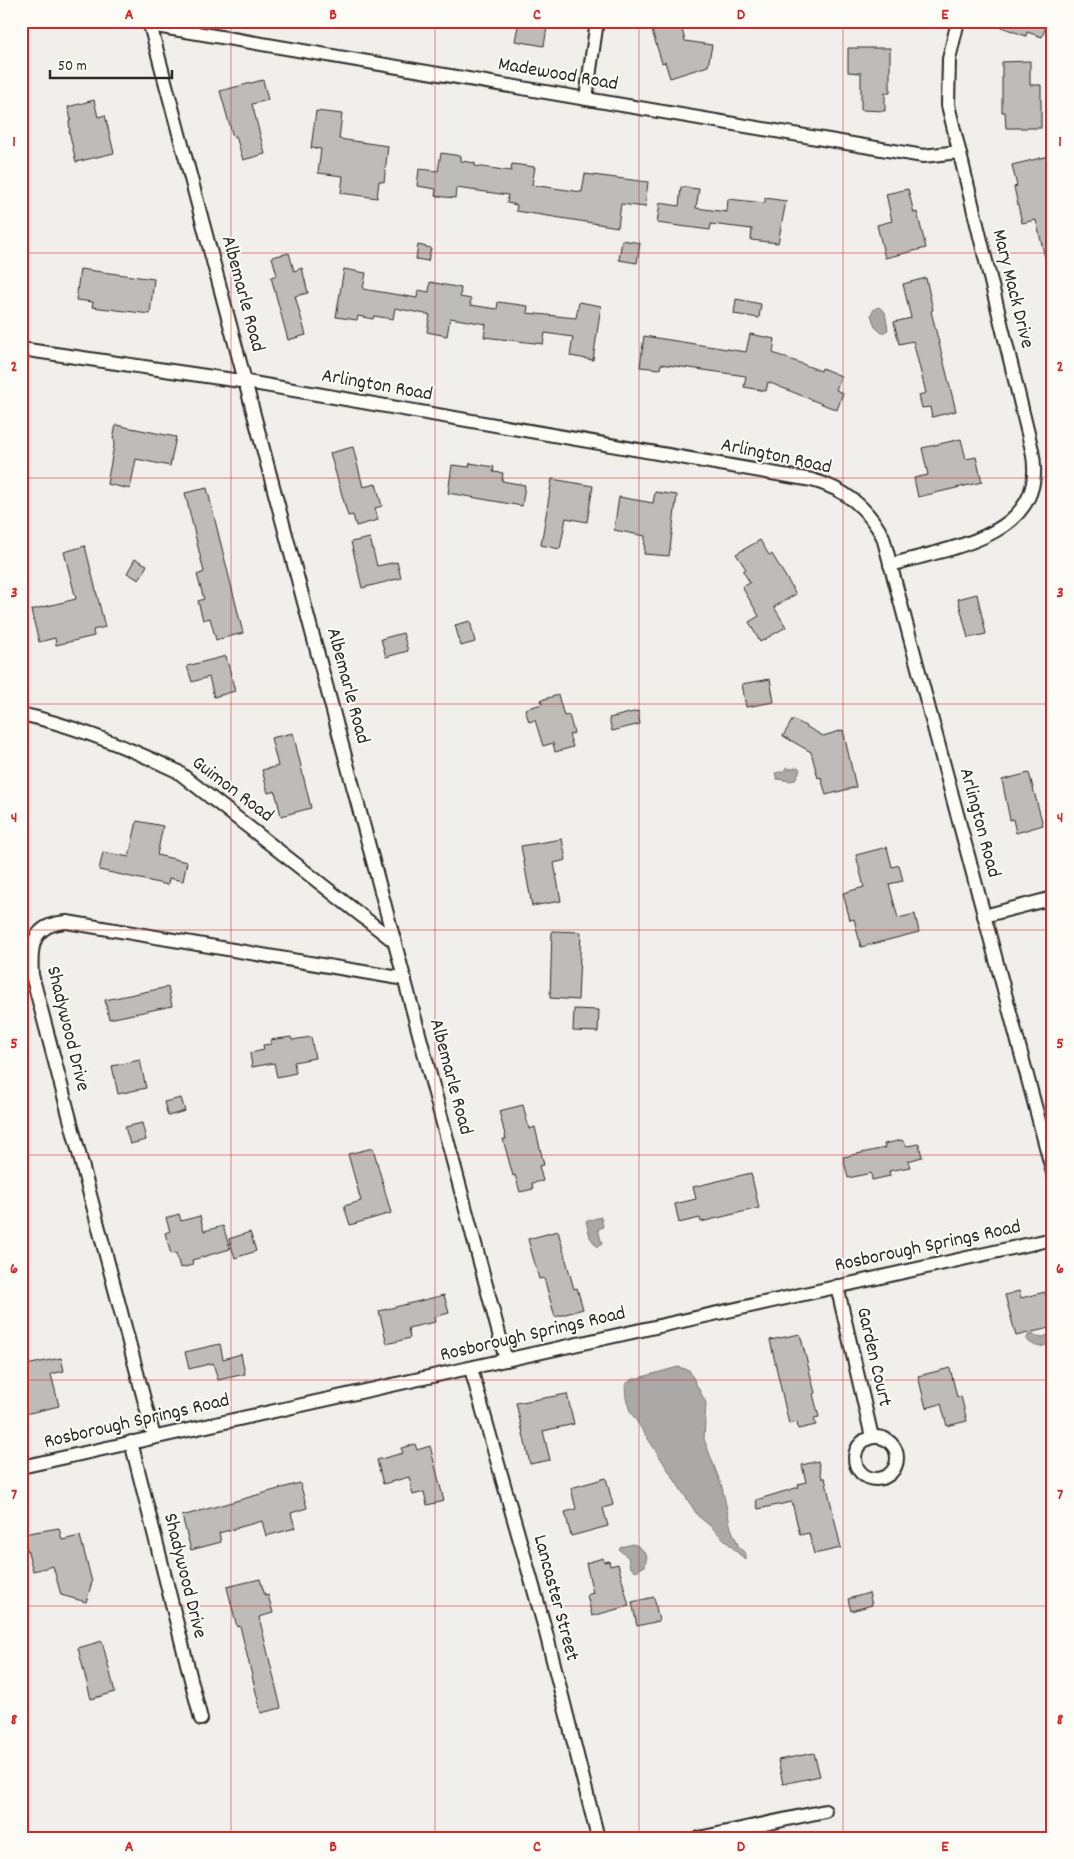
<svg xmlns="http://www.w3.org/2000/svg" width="1074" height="1859" font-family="Dekko,sans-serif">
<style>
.water{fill:#aaa9a7;stroke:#777775}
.building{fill:#bdbcb8;stroke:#2b2b2b}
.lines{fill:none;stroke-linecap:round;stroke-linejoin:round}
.minor-casing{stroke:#2b2b2b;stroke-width:16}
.minor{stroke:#fdfcf7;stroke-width:12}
.grid{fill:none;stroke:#d62828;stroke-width:1;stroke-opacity:0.55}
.labels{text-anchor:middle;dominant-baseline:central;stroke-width:4;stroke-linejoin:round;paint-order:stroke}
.street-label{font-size:20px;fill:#2b2b2b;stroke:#fdfcf7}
.neatline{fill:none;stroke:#d62828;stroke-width:2}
.grid-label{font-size:16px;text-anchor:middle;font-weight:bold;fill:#d62828}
</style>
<rect width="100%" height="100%" fill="#f0efeb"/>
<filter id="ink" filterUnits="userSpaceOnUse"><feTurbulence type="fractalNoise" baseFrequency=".02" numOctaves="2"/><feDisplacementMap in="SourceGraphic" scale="10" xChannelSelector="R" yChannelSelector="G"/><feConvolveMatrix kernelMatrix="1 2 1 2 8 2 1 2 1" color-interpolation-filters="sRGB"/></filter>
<g filter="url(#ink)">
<g class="water">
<polygon points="879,307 885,312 888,330 882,333 875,327 871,315 874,309"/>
<polygon points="786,767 790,769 798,767 800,770 795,780 790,781 777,779 775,773 785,771"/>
<polygon points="601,1217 603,1227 598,1229 602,1244 597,1247 590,1237 586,1221"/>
<path d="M1029 1334 1043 1337 1050 1334 1053 1336V1342C1038 1349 1039 1348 1026 1340Z"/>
<path d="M678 1367 689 1370 706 1403 704 1439 722 1487 731 1528 739 1547 746 1554V1560C729 1546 716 1529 698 1516L630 1411 626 1398 625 1385 631 1380Z"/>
<polygon points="633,1544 640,1547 647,1556 645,1566 636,1571 630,1567 628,1557 619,1550 621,1547"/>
</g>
<g class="building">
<polygon points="519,21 548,21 544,46 515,41"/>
<polygon points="649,21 680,21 685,41 712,45 708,66 670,78 665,62 662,63"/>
<polygon points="990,21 1048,21 1042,37 1027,32 1026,36 990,23"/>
<polygon points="848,48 890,48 890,93 885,93 885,111 861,110 861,73 848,72"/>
<polygon points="1030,61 1030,85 1041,85 1041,128 1006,128 1005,112 1002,112 1002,62"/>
<polygon points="263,80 268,100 252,104 265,154 243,160 236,136 233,137 220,91"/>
<polygon points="94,100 98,117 105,115 114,153 76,162 69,131 70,131 69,121 71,120 68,107"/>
<polygon points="316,111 342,114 339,139 388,146 384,182 379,181 377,198 341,193 343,176 318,173 321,149 311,148"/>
<polygon points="441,153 461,156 461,161 475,163 475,166 511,171 512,164 535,167 532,185 582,192 585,174 648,182 645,207 621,204 618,227 516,211 517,205 507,203 508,195 456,188 455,198 435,196 436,189 417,186 419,169 438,171"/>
<polygon points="1053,155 1053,269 1048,270 1036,220 1022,223 1014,187 1017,186 1012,165"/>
<polygon points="681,187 699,189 696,208 727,212 728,199 765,203 765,198 786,201 778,243 751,240 752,229 711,224 710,230 657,223 660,203 679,206"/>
<polygon points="908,189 914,213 917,212 926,248 885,258 877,225 892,221 886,194"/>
<polygon points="622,240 640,243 637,263 619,260"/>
<polygon points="418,245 431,248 428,261 416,259"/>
<polygon points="289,253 294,271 302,268 308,293 295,296 306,335 288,340 271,277 277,275 272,257"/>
<polygon points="80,269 154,279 150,314 92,307 93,302 76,300"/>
<polygon points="344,269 366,273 363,289 417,298 418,290 429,292 430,282 461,288 460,297 471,299 470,305 497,309 498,302 528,306 527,313 576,318 579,302 601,306 593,360 570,356 573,337 545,333 543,344 484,337 486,324 450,318 447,336 427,332 430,315 395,308 393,319 374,316 373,319 358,316 357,320 336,317"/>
<polygon points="926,278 933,310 931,311 956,411 932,417 930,407 922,408 919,395 926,393 913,341 899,344 894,322 911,318 903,284"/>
<polygon points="736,299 761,304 759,318 734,314"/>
<polygon points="750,334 775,339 773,353 821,371 822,368 841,376 836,390 843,393 837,410 768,382 766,391 744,387 746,376 661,364 660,369 640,367 644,336 746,352"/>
<polygon points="116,425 176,437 170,466 136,459 130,489 107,484 115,440 113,439"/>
<polygon points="961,439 966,459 976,457 982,482 918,497 914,478 928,475 922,448"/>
<polygon points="353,447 363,487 376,484 382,506 375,508 378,520 356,526 353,515 348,516 330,453"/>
<polygon points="470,463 494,467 493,472 503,473 502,481 525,485 522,506 448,493 452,465 469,467"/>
<polygon points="552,479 593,486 587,522 566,518 560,549 541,545"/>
<polygon points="207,488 243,633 216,640 210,618 203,620 198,601 204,599 197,575 204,572 185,493"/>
<polygon points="655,492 677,495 669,556 644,554 645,536 614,530 619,497 653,503"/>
<polygon points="370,538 377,566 397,562 401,578 362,588 351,542"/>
<polygon points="760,540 769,555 772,554 796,594 774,607 786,627 760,642 749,622 759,616 742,587 750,583 743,571 746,569 736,554"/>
<polygon points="85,546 105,627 93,630 94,636 56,645 55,638 39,642 31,610 76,599 64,552"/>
<polygon points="135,559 147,565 139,580 127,573"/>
<polygon points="977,594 986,634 968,638 958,599"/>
<polygon points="470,621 475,642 461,646 455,625"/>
<polygon points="403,633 408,651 386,657 381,639"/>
<polygon points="226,656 235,691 214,697 209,677 192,682 187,666"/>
<polygon points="770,679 774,702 746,707 742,684"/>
<polygon points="558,695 564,716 569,715 574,733 569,735 573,747 555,752 553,743 543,746 535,720 529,722 525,709 542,704 541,700"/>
<polygon points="638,711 640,724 612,731 609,718"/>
<polygon points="793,719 823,736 843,730 856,787 826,795 821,777 818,778 811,752 783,736"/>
<polygon points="293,733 311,808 281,816 275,791 268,793 262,770 278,766 271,738"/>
<polygon points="1029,773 1043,825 1016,833 1013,819 1010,820 1002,780"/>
<polygon points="137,821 163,826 157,855 187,862 183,881 169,878 168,885 99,870 103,852 129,857"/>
<polygon points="562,839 566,860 554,863 561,901 532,906 521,846"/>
<polygon points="887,847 892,867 899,865 903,881 889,884 898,918 915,914 919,932 861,947 854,919 850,920 843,893 864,887 856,855"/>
<polygon points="552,931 581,932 578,1000 550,998"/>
<polygon points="168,987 172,1006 109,1019 105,1000"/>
<polygon points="574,1009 599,1010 598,1032 573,1031"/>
<polygon points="291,1037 292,1040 311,1037 315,1058 294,1062 296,1073 277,1077 274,1063 252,1067 250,1053 264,1050 263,1045 271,1044 270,1040"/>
<polygon points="140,1060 146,1088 118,1094 112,1066"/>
<polygon points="181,1098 185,1111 168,1116 164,1102"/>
<polygon points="523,1105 529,1129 535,1127 544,1165 539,1166 543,1181 532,1183 533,1189 520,1192 515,1175 513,1176 503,1139 506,1139 499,1111"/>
<polygon points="142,1123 146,1140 130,1144 125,1127"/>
<polygon points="902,1140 907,1146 919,1144 922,1157 908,1161 910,1167 889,1171 890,1176 872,1180 871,1173 848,1178 843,1157 885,1148 884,1144"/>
<polygon points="373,1148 391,1213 350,1225 344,1206 361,1201 348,1154"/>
<polygon points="751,1173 759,1208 701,1222 700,1218 679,1223 675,1204 696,1199 693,1187"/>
<polygon points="179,1214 181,1221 200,1216 204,1231 223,1226 230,1249 192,1260 193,1265 180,1268 176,1253 171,1254 165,1233 170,1231 166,1218"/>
<polygon points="558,1231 574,1289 577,1288 583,1309 555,1317 544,1278 539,1279 528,1239"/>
<polygon points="250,1232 256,1251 235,1258 229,1239"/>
<polygon points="1019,1291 1021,1298 1045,1292 1046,1297 1053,1295 1053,1327 1016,1336 1005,1295"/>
<polygon points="444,1295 449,1313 434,1317 435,1322 408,1328 410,1338 387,1344 379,1311"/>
<polygon points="800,1334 815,1393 813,1394 819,1417 814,1418 816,1425 798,1429 797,1422 789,1424 770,1340"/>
<polygon points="220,1344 223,1359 241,1354 245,1374 218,1380 213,1363 189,1369 185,1352"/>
<polygon points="61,1358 64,1371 51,1374 59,1406 21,1415 21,1389 27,1388 21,1366"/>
<polygon points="950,1368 957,1397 961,1396 967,1421 947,1426 941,1404 926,1408 918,1376"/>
<polygon points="567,1394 574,1424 543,1431 550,1460 530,1464 516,1403"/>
<polygon points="415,1444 417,1450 430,1446 444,1501 427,1505 424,1492 413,1495 409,1477 383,1484 377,1460 403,1453 401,1448"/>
<polygon points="818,1461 822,1478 825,1478 841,1548 814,1554 809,1533 800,1535 792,1502 758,1509 756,1500 799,1487 798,1484 806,1482 802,1465"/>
<polygon points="606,1478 613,1505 603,1508 608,1526 571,1536 565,1512 576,1509 571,1488"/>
<polygon points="300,1483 307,1508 291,1513 295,1528 266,1536 262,1521 219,1533 221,1542 191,1550 182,1516"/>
<polygon points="59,1528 62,1540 80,1536 92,1582 86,1602 61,1595 53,1566 33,1571 23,1534"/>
<polygon points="603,1558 604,1562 609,1561 610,1566 618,1564 629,1606 592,1616 587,1595 593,1593 586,1563"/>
<polygon points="260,1579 265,1596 268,1595 273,1613 259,1617 281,1708 261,1713 240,1626 237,1627 227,1587"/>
<polygon points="869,1593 872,1605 851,1611 848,1599"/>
<polygon points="654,1597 659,1621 637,1626 632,1602"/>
<polygon points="102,1641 115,1692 91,1699 78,1648"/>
<polygon points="814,1753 820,1776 783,1784 778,1760"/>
</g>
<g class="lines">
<defs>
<g id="minor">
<polyline points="149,21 506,1360"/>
<polyline points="150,25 923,156 959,152"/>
<polyline points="586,98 597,21"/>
<path d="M21 349 247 382 812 480C845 489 867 507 883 537L1053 1173"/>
<path d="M890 565C951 547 1050 537 1032 450L948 105 949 59 958 21"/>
<path d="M21 714C76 726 127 747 177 771L395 942"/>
<polyline points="984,916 1053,898"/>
<polyline points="837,1286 872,1437"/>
<polyline points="471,1369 544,1625 598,1838"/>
<circle cx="876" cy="1458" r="21"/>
<path d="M154 1437 32 975C30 946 32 924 67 922L405 979"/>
<polyline points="131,1442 201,1719"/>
<polyline points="21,1467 1053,1239"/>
<polyline points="699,1838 825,1811"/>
</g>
</defs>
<use href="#minor" class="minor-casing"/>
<use href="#minor" class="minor"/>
</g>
</g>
<path class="grid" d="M231 21V1838M435 21V1838M639 21V1838M843 21V1838M21 253H1053M21 478H1053M21 704H1053M21 930H1053M21 1155H1053M21 1380H1053M21 1606H1053"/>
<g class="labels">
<g class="street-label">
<text transform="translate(558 75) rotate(10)">Madewood Road</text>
<text transform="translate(1012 289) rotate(76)">Mary Mack Drive</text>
<text transform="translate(242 294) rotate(75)">Albemarle Road</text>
<text transform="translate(377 386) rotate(10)">Arlington Road</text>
<text transform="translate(776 457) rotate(12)">Arlington Road</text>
<text transform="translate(347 686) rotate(75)">Albemarle Road</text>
<text transform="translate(232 790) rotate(37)">Guimon Road</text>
<text transform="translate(979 823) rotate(75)">Arlington Road</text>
<text transform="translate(67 1029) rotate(76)">Shadywood Drive</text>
<text transform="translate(450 1077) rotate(75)">Albemarle Road</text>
<text transform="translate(928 1247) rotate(-12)">Rosborough Springs Road</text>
<text transform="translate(533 1335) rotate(-13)">Rosborough Springs Road</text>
<text transform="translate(873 1357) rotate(77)">Garden Court</text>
<text transform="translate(137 1422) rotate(-13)">Rosborough Springs Road</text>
<text transform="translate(184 1576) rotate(76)">Shadywood Drive</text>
<text transform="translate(555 1598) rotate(75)">Lancaster Street</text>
</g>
</g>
<rect width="1074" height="1859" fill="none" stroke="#fdfcf7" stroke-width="55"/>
<path d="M50 70v8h122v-8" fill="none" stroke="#2b2b2b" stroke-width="2.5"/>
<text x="58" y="70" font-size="15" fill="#2b2b2b" stroke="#fdfcf7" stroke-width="4" paint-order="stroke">50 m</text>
<rect x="28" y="28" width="1018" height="1804" class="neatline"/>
<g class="grid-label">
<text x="129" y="19">A</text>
<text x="333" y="19">B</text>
<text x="537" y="19">C</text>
<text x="741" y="19">D</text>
<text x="945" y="19">E</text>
<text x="14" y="146">1</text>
<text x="1060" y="146">1</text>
<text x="14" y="371">2</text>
<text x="1060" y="371">2</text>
<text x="14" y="597">3</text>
<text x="1060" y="597">3</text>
<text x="14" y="822">4</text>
<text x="1060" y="822">4</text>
<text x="14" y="1048">5</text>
<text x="1060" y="1048">5</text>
<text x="14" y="1273">6</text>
<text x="1060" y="1273">6</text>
<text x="14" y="1499">7</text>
<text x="1060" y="1499">7</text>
<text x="14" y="1724">8</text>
<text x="1060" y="1724">8</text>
<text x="129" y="1851">A</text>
<text x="333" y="1851">B</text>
<text x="537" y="1851">C</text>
<text x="741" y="1851">D</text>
<text x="945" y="1851">E</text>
</g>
</svg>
